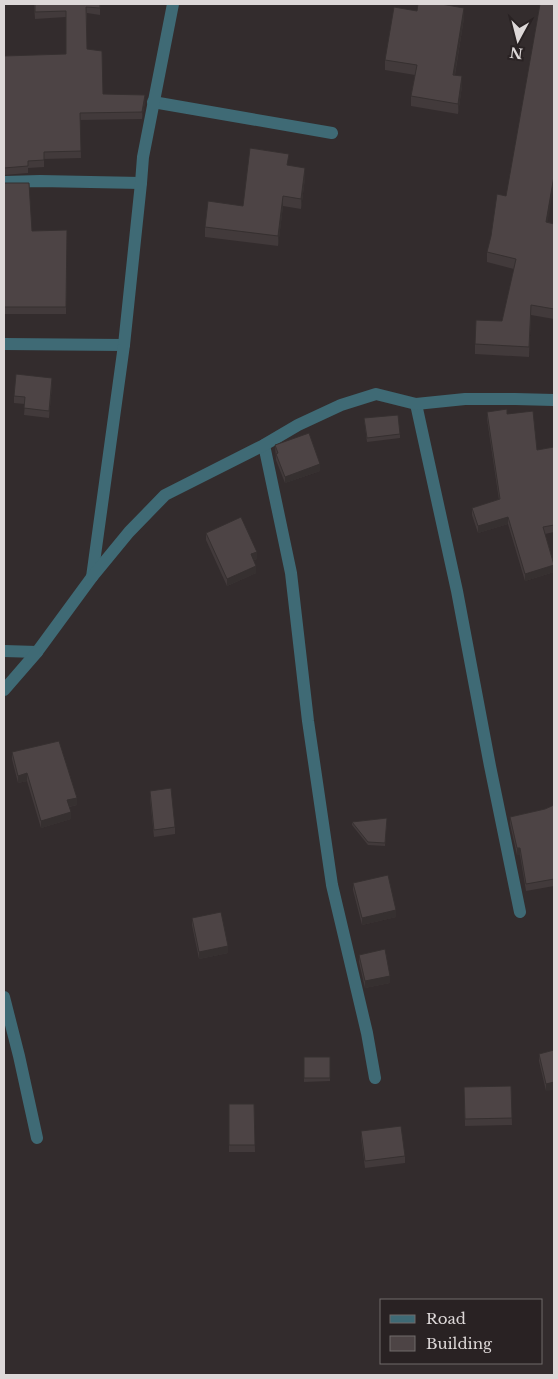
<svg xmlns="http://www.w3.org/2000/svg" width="558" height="1379" font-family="'Libre Baskerville',serif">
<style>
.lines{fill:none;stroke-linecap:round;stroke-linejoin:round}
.minor{stroke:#3f6a75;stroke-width:12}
.wall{fill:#423a3b}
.shaded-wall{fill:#363030}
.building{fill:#4d4445;stroke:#363030}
</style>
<rect width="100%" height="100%" fill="#332c2d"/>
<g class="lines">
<g class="minor">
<polyline points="153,102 332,133"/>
<polyline points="4,182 40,181 141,183"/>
<polyline points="4,344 124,345"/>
<polyline points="416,404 457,591 490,766 520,912"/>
<polyline points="264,445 291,573 308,721 332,885 367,1033 375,1078"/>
<polyline points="92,577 124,345 141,183 143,157 173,4"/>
<polyline points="4,651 37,652"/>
<polyline points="4,690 37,652 92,577 129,532 165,495 264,445 298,425 341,405 376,394 416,404 465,399 515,399 554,400"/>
<polyline points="4,997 19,1056 37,1138"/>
</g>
</g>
<g class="wall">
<polygon points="34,4 100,4 100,15 87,13 87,49 103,94 145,102 142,119 80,120 81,158 44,159 44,167 28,168 28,173 4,175 4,56 66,54 66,17 35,19"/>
<polygon points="417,11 464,18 455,75 462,86 458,114 411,106 411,96 415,75 385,70 385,60"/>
<polygon points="289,165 305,178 301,209 283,206 278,246 205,237 205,227 243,206"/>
<polygon points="4,183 32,231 67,230 66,314 4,314"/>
<polygon points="506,196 548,222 554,224 554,319 531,315 529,357 475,354 475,344 502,321 514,269 487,262 487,252"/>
<polygon points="52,385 49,418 24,415 25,404 14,403 14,396"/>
<polygon points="487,412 507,414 537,450 554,447 554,532 545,534 554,564 554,572 525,581 508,524 478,533 472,515 472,508 499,500 487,419"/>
<polygon points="364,418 400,434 400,438 367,442"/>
<polygon points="275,445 320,471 285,483 276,460"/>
<polygon points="206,533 257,559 254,560 256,573 227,586 206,540"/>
<polygon points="12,752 77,805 69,807 71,819 41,828 27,781 18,783 12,759"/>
<polygon points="150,791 175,827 175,834 154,837 150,798"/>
<polygon points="554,805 554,886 526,891 520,855 517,855 510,824 510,817 545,809"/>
<polygon points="387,818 385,846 368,845 352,825 352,822"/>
<polygon points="353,883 396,917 362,925 353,890"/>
<polygon points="192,918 228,953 199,959 192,925"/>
<polygon points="359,955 390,983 365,988 359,962"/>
<polygon points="554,1050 546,1091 539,1061 539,1054"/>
<polygon points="304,1057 330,1057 330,1081 304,1082"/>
<polygon points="511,1086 512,1125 465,1126 464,1087"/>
<polygon points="229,1104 254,1104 255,1152 229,1152"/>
<polygon points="361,1131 405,1156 405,1163 365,1168 361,1138"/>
</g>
<g class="shaded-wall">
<polygon points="464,8 464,18 453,85 453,75"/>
<polygon points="462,76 462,86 458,114 458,104"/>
<polygon points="145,95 145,102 142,119 142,112"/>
<polygon points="305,168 305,178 301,209 301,199"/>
<polygon points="554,176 554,186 546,232 546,222"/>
<polygon points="283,196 283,206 278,246 278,236"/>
<polygon points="531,305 531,315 529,357 529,347"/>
<polygon points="52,378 52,385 49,418 49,411"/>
<polygon points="320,464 320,471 285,483 285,477"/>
<polygon points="508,517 508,524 478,533 478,526"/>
<polygon points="257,552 257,559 251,561 251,554"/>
<polygon points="554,565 554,572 525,581 525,574"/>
<polygon points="256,566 256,573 227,586 227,579"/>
<polygon points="27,773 27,781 18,783 18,776"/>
<polygon points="77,798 77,805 67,807 67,800"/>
<polygon points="71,812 71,819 41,828 41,821"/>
<rect x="517" y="848" width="3" height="7"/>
<polygon points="396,910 396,917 362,925 362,918"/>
<polygon points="228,946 228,953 199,959 199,952"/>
<polygon points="390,976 390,983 365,988 365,981"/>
<polygon points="554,1082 554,1090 546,1091 546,1084"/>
</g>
<g class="building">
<polygon points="35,4 100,4 100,8 86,7 87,49 102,51 103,94 145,95 142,112 80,113 81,151 44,152 44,160 28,161 28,166 4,168 4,56 66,54 66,11 35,12"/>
<polygon points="418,4 441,4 464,8 453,75 462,76 458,104 411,96 417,65 385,60 394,7 417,11"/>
<polygon points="540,4 554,4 554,176 546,222 554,224 554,309 531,305 529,347 475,344 476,320 502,321 516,259 487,252 491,236 497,194 506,196"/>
<polygon points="250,148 289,154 287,165 305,168 301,199 283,196 278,236 205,227 208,201 243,206"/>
<polygon points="4,183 29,183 32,231 67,230 66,307 4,307"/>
<polygon points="16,374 52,378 49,411 24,408 25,397 14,396"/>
<polygon points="507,409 507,414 533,411 537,450 554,447 554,525 543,527 554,565 525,574 508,517 478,526 472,508 500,499 487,412"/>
<polygon points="398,415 400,434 367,438 364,418"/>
<polygon points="309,433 320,464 285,477 276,454 278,453 275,445"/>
<polygon points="241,517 257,552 251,554 256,566 227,579 206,533"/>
<polygon points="59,741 77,798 67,800 71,812 41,821 27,773 18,776 12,752"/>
<polygon points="171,788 175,827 154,830 150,791"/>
<polygon points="554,805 554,879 526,884 520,848 517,848 510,817 545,809"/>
<polygon points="387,818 385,843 368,842 352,822"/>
<polygon points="388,875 396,910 362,918 353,883"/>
<polygon points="221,912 228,946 199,952 192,918"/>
<polygon points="385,949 390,976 365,981 359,955"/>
<polygon points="554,1050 554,1082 546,1084 539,1054"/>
<rect x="304" y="1057" width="26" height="21"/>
<polygon points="511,1086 512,1118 465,1119 464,1087"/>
<polygon points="229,1104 254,1104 255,1145 229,1145"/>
<polygon points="401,1126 405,1156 365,1161 361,1131"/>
</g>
<rect width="558" height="1379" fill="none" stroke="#ddd8d8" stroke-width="10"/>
<rect x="380" y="1299" width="162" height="65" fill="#292223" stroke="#716b6b"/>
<rect x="390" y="1315" width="25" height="8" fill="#3f6a75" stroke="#716b6b"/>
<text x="426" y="1324" font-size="15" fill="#ddd8d8">Road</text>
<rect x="390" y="1336" width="25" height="15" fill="#4d4445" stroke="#716b6b"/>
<text x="426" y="1349" font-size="15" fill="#ddd8d8">Building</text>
<g transform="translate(518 40) rotate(187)" stroke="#292223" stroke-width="4" paint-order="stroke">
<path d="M0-4L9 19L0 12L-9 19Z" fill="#ddd8d8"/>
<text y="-8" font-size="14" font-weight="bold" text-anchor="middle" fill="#ddd8d8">N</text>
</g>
</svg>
